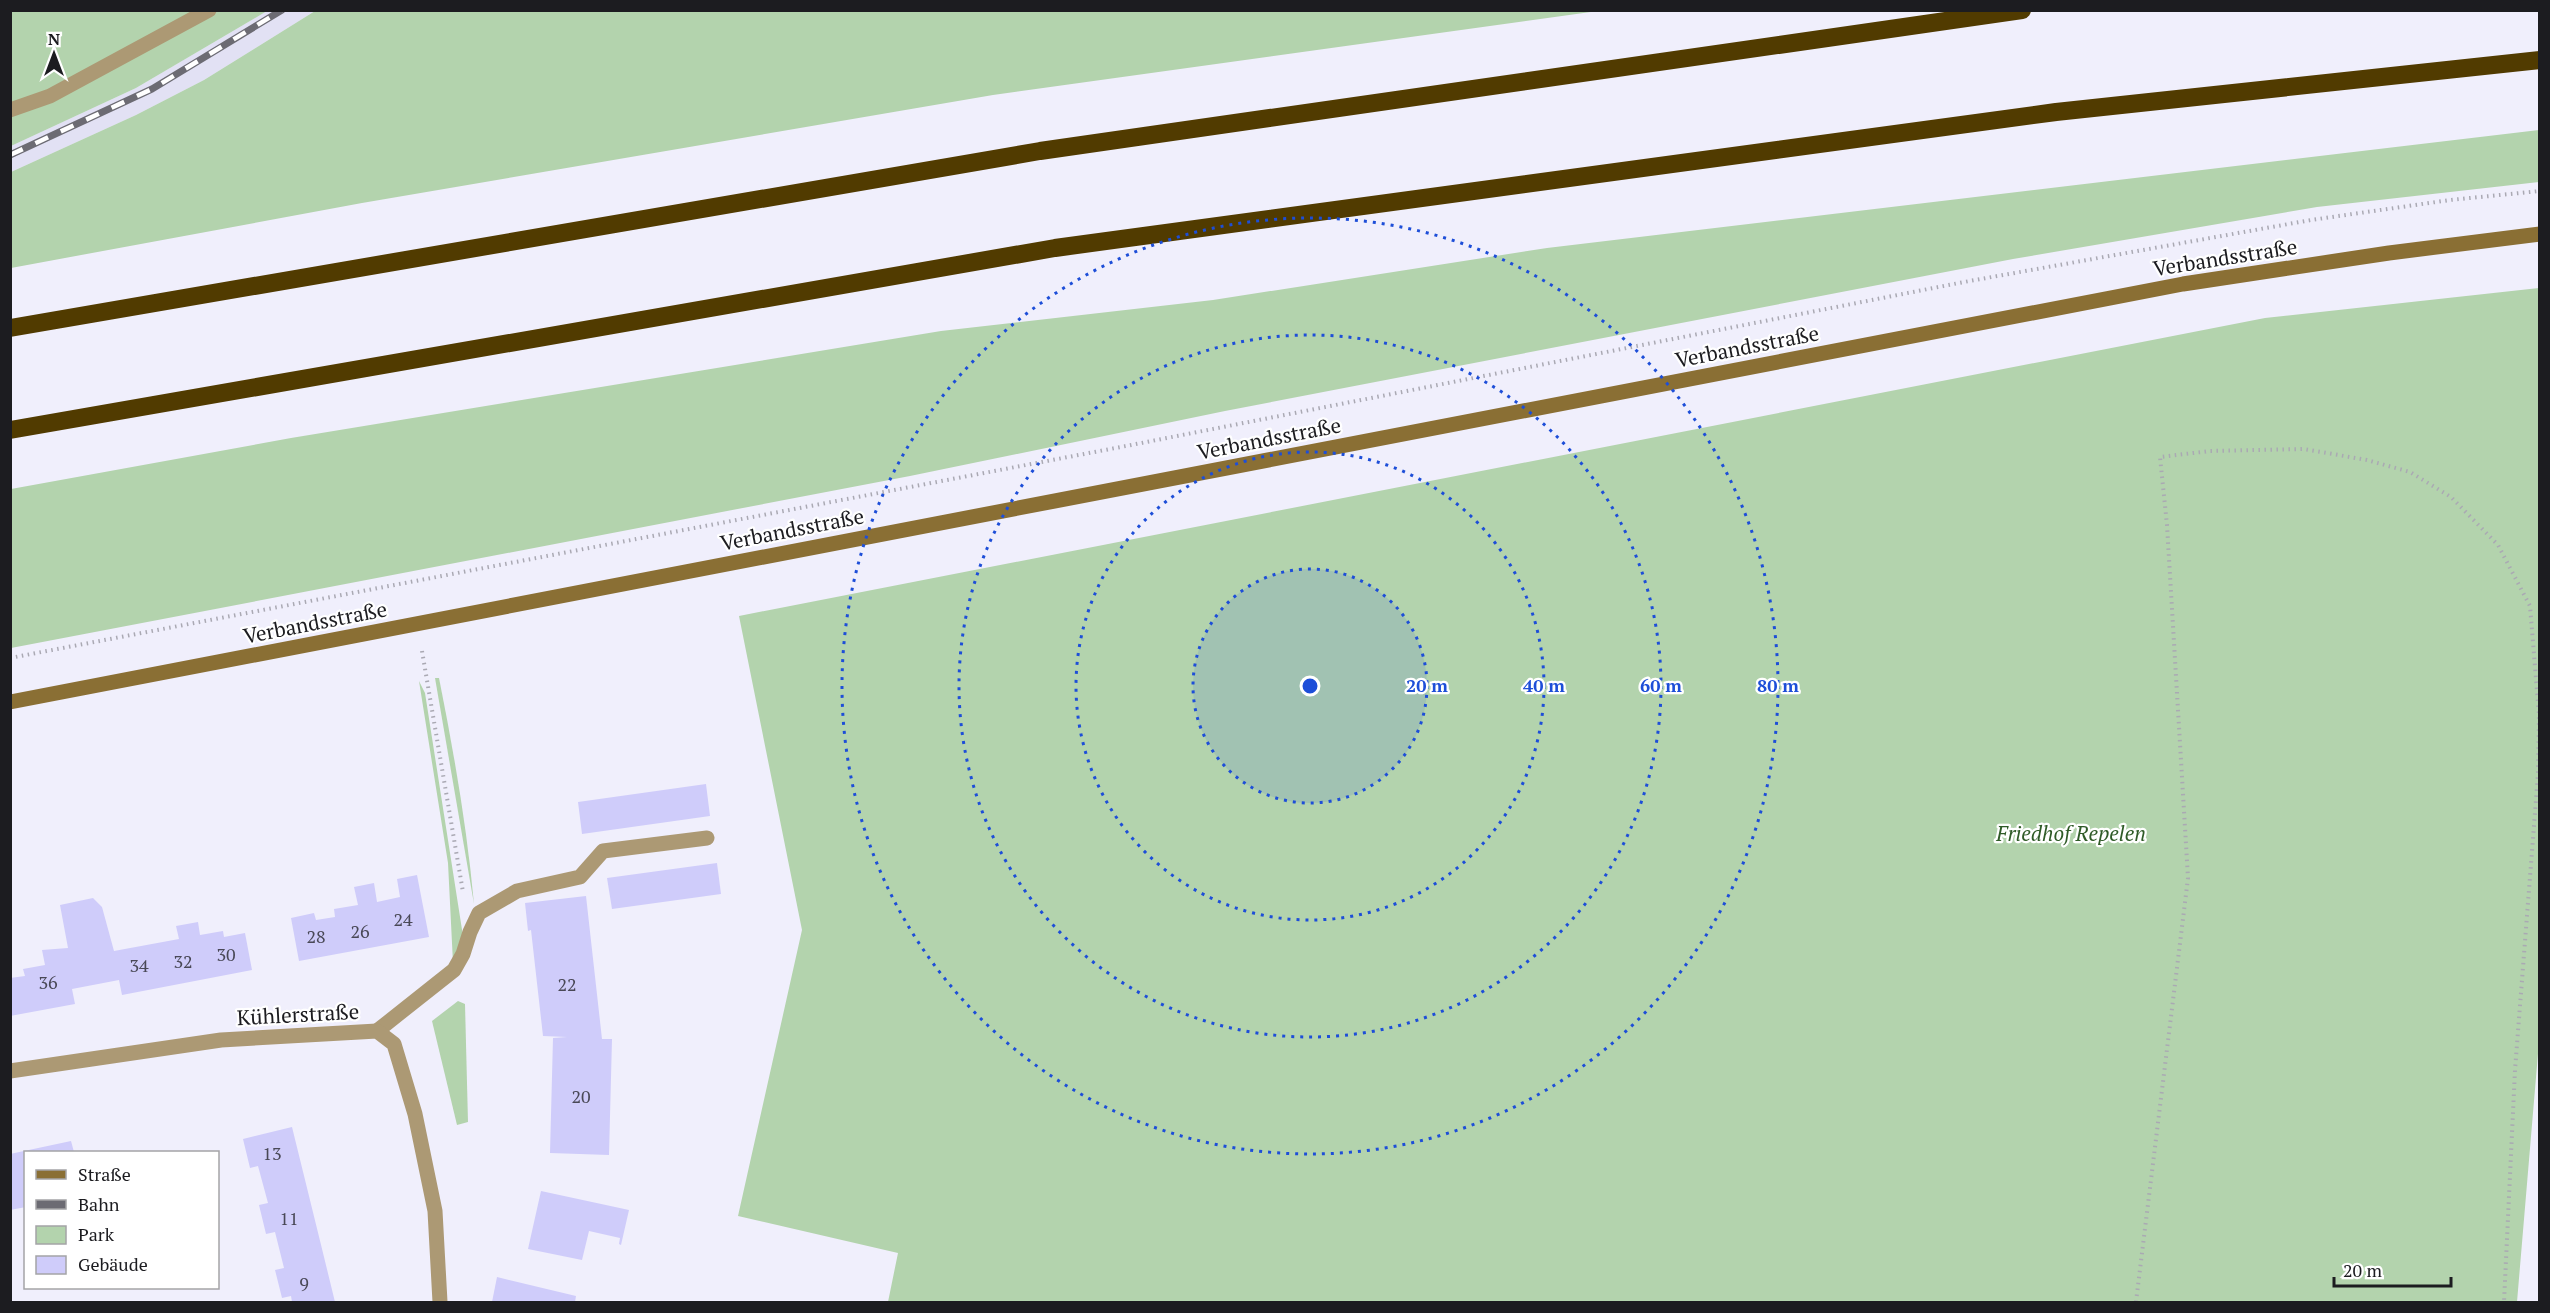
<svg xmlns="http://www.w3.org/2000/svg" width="2550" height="1313" font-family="'PT Serif',serif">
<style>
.built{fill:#e2e1f4}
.green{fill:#b3d3ad}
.building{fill:#cfccfa}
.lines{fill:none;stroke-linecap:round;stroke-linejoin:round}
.path{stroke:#aaa9b3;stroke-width:4;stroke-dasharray:1.5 4.5;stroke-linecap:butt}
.lane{stroke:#ac9974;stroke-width:15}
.street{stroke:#ac9974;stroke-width:15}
.secondary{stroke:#8a6f34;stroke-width:15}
.highway{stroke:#513b00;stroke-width:18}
.rail-casing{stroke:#6c6b73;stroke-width:7}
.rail{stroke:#fff;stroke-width:4.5;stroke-dasharray:14;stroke-linecap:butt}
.ring{fill:none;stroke:#1d4ed8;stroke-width:3;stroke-dasharray:3 6}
.labels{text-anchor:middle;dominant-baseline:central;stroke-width:4.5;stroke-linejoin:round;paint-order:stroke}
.number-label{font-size:18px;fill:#494856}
.street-label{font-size:21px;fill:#1c1c20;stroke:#fff}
.park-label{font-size:21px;font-style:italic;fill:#2f5b27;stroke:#fff}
.centre{fill:#1d4ed8;stroke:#fff;stroke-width:3}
.ring-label{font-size:18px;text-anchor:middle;font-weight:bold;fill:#1d4ed8;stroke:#fff;stroke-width:4.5;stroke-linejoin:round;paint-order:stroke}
</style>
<rect width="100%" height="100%" fill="#f0effc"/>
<polygon class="built" points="267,11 315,11 204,80 136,115 11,172 11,146 136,88"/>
<g class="green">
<polygon points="10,11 267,11 136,88 11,146"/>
<polygon points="315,11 315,10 1598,11 993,95 362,203 11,268 11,172 136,115 204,80"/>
<polygon points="2539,130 2539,182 2317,207 2013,259 1225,411 910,476 11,648 11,489 291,438 941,331 1213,300 1547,248"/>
<polygon points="2539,288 2540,1030 2517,1302 888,1302 898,1253 738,1216 802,930 739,616 2265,318"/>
<path d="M435 678H439C454 753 467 828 474 904Z"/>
<polygon points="419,681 425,693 463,936 453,963 448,863"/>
<polygon points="458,1001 465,1004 468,1122 457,1125 432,1021"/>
</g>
<g class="building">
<polygon points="706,784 710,816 582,834 578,802"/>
<polygon points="717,863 721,894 612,909 607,878"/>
<polygon points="417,875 429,937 299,961 291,918 314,913 316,920 335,917 334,909 358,905 354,887 374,883 377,902 400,897 397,879"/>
<polygon points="586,896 602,1039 612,1039 609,1155 550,1153 553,1038 567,1037 543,1036 531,930 528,931 525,903"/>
<polygon points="93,898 102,907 114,951 179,939 176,926 198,922 200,935 223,931 224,937 245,933 252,970 122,995 119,980 72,989 75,1004 10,1016 10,978 25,976 23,969 45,965 42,950 68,948 60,905"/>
<polygon points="292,1127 324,1257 335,1302 292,1302 291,1296 282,1298 275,1270 284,1268 275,1232 266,1234 259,1205 268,1203 258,1166 250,1168 243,1139"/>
<polygon points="71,1141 74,1152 26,1152 26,1207 10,1210 10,1154"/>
<polygon points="541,1191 629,1210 621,1245 619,1244 620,1238 589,1231 582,1260 528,1249"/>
<polygon points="497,1277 576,1296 575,1302 492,1302"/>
</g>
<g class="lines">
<g class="path">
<polyline points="422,651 463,892"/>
<polyline points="10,658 1126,446 1964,282 2311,220 2450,200 2540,191"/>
<polyline points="2136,1302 2188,878 2167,525 2160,457 2210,451 2304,449 2367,460 2410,472 2451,497 2498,545 2530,606 2539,715 2538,774 2515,1070 2504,1302"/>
</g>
<g class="lane">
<polyline points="10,110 50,96 209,10"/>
<polyline points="377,1031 454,970 463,954 470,932 479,913 517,891 580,877 603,851 707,838"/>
</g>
<polyline class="street" points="10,1071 221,1040 377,1031 394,1044 415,1114 435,1211 440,1302"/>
<polyline class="secondary" points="10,702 2183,284 2389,253 2540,234"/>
<g class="highway">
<polyline points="10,328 1040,151 2022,10"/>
<polyline points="10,430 1055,248 2056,112 2540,60"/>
</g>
<defs>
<polyline id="rail" points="10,155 152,89 282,10"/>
</defs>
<use href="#rail" class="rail-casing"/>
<use href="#rail" class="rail"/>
</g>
<circle cx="1310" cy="686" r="117" fill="#1d4ed8" fill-opacity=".12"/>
<g class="ring">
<circle cx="1310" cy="686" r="117"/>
<circle cx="1310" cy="686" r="234"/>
<circle cx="1310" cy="686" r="351"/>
<circle cx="1310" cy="686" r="468"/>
</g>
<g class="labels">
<g class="number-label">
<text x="403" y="919">24</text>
<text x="360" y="931">26</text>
<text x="316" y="936">28</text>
<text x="226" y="954">30</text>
<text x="183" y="961">32</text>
<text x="139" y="965">34</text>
<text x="48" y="982">36</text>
<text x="567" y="984">22</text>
<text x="581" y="1096">20</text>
<text x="272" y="1153">13</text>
<text x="289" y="1218">11</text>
<text x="304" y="1283">9</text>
</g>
<g class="street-label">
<text transform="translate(2225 257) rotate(-9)">Verbandsstraße</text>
<text transform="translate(1747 346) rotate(-11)">Verbandsstraße</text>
<text transform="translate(1269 438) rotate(-11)">Verbandsstraße</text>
<text transform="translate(792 529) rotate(-11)">Verbandsstraße</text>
<text transform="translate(315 622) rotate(-11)">Verbandsstraße</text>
<text transform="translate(298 1014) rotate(-3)">Kühlerstraße</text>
</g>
<g class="park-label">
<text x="2071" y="833">Friedhof Repelen</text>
</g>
</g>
<circle cx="1310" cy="686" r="9" class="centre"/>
<g class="ring-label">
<text x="1427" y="692">20 m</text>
<text x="1544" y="692">40 m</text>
<text x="1661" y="692">60 m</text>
<text x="1778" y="692">80 m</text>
</g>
<rect width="2550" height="1313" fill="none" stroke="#1c1c20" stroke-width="24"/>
<rect x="24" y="1151" width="195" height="138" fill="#ffffff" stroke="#a4a4a6" stroke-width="1.5"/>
<rect x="36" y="1170" width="30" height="9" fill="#8a6f34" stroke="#a4a4a6" stroke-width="1.5"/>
<text x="78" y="1181" font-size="18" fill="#1c1c20">Straße</text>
<rect x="36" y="1200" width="30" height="9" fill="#6c6b73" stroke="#a4a4a6" stroke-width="1.5"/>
<text x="78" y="1211" font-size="18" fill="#1c1c20">Bahn</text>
<rect x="36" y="1226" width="30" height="18" fill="#b3d3ad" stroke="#a4a4a6" stroke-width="1.5"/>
<text x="78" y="1241" font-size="18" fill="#1c1c20">Park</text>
<rect x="36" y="1256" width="30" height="18" fill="#cfccfa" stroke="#a4a4a6" stroke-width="1.5"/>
<text x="78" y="1271" font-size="18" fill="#1c1c20">Gebäude</text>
<g transform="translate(54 54)" stroke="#ffffff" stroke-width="4.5" paint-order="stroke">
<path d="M0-4.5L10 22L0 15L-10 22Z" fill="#1c1c20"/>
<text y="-9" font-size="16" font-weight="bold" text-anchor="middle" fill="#1c1c20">N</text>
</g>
<path d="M2334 1277v9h117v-9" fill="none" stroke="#1c1c20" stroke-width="3"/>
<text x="2343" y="1277" font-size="18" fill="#1c1c20" stroke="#ffffff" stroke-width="4.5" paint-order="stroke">20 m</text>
</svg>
